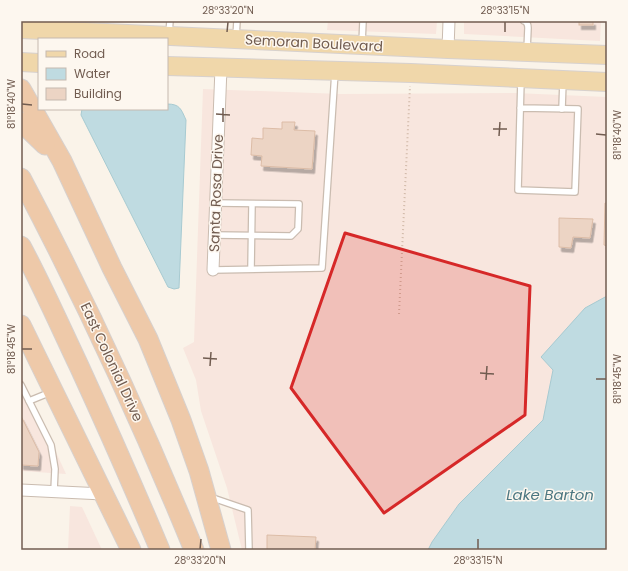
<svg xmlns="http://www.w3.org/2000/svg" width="628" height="571" font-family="Poppins,sans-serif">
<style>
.commercial{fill:#f8e6de}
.water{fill:#bfdbe1;stroke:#a7cad1}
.building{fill:#ecd4c4;stroke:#dcbca6;filter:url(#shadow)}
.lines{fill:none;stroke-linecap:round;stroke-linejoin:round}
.service-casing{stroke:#cabcb0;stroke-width:8}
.minor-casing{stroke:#cabcb0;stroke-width:13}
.primary-casing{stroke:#d7d1ce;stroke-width:20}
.trunk-casing{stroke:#d7d1ce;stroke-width:21}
.path{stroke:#d0b8a7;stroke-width:2;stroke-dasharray:1 3;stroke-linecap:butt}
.service{stroke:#fff;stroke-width:5.5}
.minor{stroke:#fff;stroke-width:11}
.primary{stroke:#f0d7aa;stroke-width:18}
.trunk{stroke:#eec9a9;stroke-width:19}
.marked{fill:#d62828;fill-opacity:0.2;stroke:#d62828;stroke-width:3;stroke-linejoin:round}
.ticks{fill:none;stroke:#715c50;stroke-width:1.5}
.labels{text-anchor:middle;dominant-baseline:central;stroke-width:3;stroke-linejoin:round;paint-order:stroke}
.street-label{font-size:14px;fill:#715c50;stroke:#fdf7ef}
.water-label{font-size:15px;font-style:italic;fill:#4c7781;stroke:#fdf7ef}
.neatline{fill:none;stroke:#715c50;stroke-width:1.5}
.ticks-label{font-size:10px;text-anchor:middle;fill:#715c50}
</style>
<defs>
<filter id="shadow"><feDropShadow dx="2.5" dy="4.5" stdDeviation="0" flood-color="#0004"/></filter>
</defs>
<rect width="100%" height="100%" fill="#faf3e9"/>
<g class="commercial">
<polygon points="328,21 437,21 436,34 327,30"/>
<polygon points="464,21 601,21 600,41 464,34"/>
<polygon points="203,89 341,94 515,93 607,97 607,441 596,550 242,550 227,488 201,411 196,380 183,348 194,342"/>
<polygon points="21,376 66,474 21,471"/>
<polygon points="70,506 82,507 102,550 68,550"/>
</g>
<g class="water">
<path d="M167 104C180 104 181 109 186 120L179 288 174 289 168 287 81 115 82 109H167Z"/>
<polygon points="607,296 607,550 428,550 432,542 459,504 543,420 553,370 541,357 585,308"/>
</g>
<g class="building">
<rect x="579" y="21" width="14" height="4"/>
<polygon points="282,122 295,122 294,130 315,131 312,169 261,166 262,156 251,155 252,138 263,139 263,128 282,129"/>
<polygon points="605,203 607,203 607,246 604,245"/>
<polygon points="559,218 593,219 590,238 573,237 571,248 559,247"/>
<polygon points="21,416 39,452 38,466 21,465"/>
<polygon points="267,535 316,537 315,550 267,550"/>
</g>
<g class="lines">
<defs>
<g id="service">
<path d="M524 21C527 22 528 25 528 28L527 50"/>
<polyline points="169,33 170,21"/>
<polyline points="236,37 237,21"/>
<polyline points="362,43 363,21"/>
<polyline points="520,108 578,109 575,192 518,190 521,80"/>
<polyline points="562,109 563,81"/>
<polyline points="214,235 291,236 298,229 299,204 216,203"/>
<polyline points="251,269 252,204"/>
<polyline points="213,270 322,268 335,72"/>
<polyline points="21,385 51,445 55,469 54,491"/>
<polyline points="29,401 51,392"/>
<polyline points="210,497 248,510 249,550"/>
</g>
<g id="minor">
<polyline points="448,49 449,21"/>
<polyline points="213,270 221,68"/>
<polyline points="21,490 103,494"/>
</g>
<g id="primary">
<polyline points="21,29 448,49 607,55"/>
<polyline points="21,62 39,63"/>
<polyline points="167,66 411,73 607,82"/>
</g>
<g id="trunk">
<polyline points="21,89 62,161 112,268 148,339 181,420 199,471 221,550"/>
<polyline points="21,122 45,145"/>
<path d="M21 178C85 299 142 423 194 550"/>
<path d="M21 246C42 285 60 326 79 366 107 427 134 488 160 550"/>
<polyline points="21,325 131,550"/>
</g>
</defs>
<use href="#service" class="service-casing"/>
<use href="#minor" class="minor-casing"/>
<use href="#primary" class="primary-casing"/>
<use href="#trunk" class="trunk-casing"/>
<polyline class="path" points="399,314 410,86"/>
<use href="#service" class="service"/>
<use href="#minor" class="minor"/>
<use href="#primary" class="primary"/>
<use href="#trunk" class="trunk"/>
</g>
<path class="marked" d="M345 233 530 286 525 415 384 513 291 388Z"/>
<path class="ticks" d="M227 32 228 22M505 32V22M22 104 32 105M216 114 230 115M223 122V108M493 129H507M596 134 606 135M499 136 500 122M22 349H32M203 358 217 359M210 366 211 352M480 373 494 374M596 379H606M486 380 487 366M200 549 201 539M478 549V539"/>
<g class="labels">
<g class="street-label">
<text transform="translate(314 43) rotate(3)">Semoran Boulevard</text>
<text transform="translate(216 193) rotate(-88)">Santa Rosa Drive</text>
<text transform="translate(112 362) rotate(65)">East Colonial Drive</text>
</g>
<g class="water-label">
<text x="550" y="494">Lake Barton</text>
</g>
</g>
<rect width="628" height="571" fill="none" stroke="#fdf7ef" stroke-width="44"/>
<rect x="38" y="38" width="130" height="72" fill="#fdf7ef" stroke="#c5b9af"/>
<rect x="46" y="51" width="20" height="6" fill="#f0d7aa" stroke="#c5b9af"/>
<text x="74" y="58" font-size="12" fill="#715c50">Road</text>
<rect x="46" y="68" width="20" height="12" fill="#bfdbe1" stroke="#c5b9af"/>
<text x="74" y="78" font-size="12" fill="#715c50">Water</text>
<rect x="46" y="88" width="20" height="12" fill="#ecd4c4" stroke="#c5b9af"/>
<text x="74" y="98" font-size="12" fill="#715c50">Building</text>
<rect x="22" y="22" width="584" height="527" class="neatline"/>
<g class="ticks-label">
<text x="228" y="14">28°33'20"N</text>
<text x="505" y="14">28°33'15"N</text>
<text transform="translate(11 104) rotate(-90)" y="4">81°18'40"W</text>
<text transform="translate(617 135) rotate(-90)" y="4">81°18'40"W</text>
<text transform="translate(11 349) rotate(-90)" y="4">81°18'45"W</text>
<text transform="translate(617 379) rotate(-90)" y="4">81°18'45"W</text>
<text x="200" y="564">28°33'20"N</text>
<text x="478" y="564">28°33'15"N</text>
</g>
</svg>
